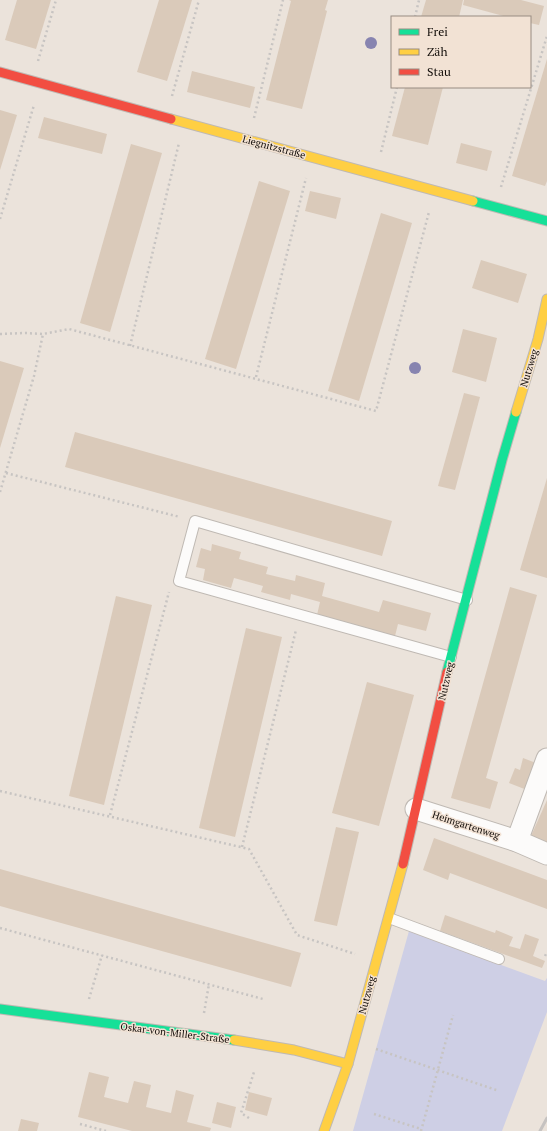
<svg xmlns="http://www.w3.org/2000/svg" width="547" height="1131" font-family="'PT Serif',serif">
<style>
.green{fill:#cecfe5}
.building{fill:#dacaba}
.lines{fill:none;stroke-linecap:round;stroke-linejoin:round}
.lane-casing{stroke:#bfb9b3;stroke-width:12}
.street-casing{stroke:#bfb9b3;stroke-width:23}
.fast-casing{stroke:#bfb9b3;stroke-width:11}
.slow-casing{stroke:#bfb9b3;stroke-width:11}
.jam-casing{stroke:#bfb9b3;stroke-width:11}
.path{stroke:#c7c4c2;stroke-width:2.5;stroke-dasharray:2 3;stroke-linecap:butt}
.lane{stroke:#fcfbfa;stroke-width:10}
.street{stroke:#fcfbfa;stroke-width:21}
.fast{stroke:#16e098;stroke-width:9}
.slow{stroke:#ffcf43;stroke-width:9}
.jam{stroke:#f24e42;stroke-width:9}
.rail{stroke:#c6c3c1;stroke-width:3}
.tree{fill:#8784b0}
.labels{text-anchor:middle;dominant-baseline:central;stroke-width:3;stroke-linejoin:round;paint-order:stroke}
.street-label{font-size:10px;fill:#110c08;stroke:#f2e2d4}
</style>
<rect width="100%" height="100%" fill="#ebe3db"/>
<polygon class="green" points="409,931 545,981 547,978 547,1012 502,1131 353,1131"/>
<g class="building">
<polygon points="17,0 51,0 36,49 5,40"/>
<polygon points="159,0 192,0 167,81 137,72"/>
<polygon points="289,0 328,0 325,10 327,11 302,109 266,100 291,1"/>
<polygon points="426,0 463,0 459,17 421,17"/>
<polygon points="464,0 521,0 544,6 539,25 530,23 530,17 507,17 463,5"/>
<polygon points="547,59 547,181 545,186 512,176"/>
<polygon points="192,71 255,87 250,108 187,92"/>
<polygon points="405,87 443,87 428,145 392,136"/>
<polygon points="0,110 17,115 0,170"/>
<polygon points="44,117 107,134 102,154 38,138"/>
<polygon points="461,143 492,151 487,171 456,163"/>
<polygon points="131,144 162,153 110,332 80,323"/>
<polygon points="259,181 290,191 236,369 205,359"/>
<polygon points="310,191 341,198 336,219 305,211"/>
<polygon points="381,213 412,223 359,401 328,391"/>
<polygon points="481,260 527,274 518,303 472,288"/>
<polygon points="463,329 497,338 486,382 452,372"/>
<polygon points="0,361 24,368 0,448"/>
<polygon points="464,393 480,397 455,490 438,486"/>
<polygon points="75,432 392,521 382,556 65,467"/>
<polygon points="547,478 547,578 520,570"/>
<polygon points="212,544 241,552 239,559 268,567 266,574 295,581 296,575 325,583 322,596 379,612 383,600 431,613 426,631 398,624 395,636 317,615 320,602 291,594 290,600 261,592 263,586 234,578 231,588 203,580 205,569 196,567 201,548 211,551"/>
<polygon points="510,587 537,595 486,778 498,782 490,809 451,798"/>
<polygon points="116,596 152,605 104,805 69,796"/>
<polygon points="246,628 282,637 235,837 199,828"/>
<polygon points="367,682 414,695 379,826 332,813"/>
<polygon points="523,758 536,763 527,790 509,783 515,768 520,770"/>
<polygon points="547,800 547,843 531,836"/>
<polygon points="336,827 359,832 337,926 314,921"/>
<polygon points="434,838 547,880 547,909 450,873 448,880 423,870"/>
<polygon points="0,869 301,953 291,987 0,906"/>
<polygon points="445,915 495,933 496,930 513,937 509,946 520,949 525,934 539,939 533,956 545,961 542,968 440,931"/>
<polygon points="89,1072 109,1077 104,1097 128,1103 134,1081 151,1085 146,1107 171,1113 176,1090 194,1095 187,1122 211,1128 210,1131 132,1131 78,1117"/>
<polygon points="249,1092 272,1098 267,1116 245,1110"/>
<polygon points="217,1102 236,1107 231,1128 212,1123"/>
<polygon points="21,1119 39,1123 37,1131 18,1131"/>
</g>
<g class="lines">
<defs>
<g id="lane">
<polyline points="451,657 179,581 195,521 467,600"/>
<polyline points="389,918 499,959"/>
</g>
<g id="street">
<polyline points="416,809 517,841 547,854"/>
<polyline points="517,841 547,759"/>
</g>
<g id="fast">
<polyline points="473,201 547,221"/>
<polyline points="447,672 502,460 516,412"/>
<polyline points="0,1009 234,1040"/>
</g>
<g id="slow">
<polyline points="171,119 473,201"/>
<polyline points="516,412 538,339 547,299"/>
<polyline points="234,1040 294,1050 348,1064"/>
<polyline points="324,1131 348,1064 403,864"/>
</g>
<g id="jam">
<polyline points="0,72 171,119"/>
<polyline points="403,864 447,672"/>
</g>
</defs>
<use href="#lane" class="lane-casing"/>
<use href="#street" class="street-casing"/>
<use href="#fast" class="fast-casing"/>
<use href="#slow" class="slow-casing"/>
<use href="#jam" class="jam-casing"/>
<g class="path">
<polyline points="415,17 419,0"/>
<polyline points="38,61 56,0"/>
<polyline points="172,96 199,0"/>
<polyline points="254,118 283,0"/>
<polyline points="381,152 397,87"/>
<polyline points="501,187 547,36"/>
<polyline points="0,219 34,105"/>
<polyline points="0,334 25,333 43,334 69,329 376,411 429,212"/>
<polyline points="130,346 179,143"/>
<polyline points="256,377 306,178"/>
<polyline points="6,473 180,517"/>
<polyline points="0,492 34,376 43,334"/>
<polyline points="0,791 249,849 297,935 355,954"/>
<polyline points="110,815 169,592"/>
<polyline points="242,847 296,630"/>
<polyline points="0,928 263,999"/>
<polyline points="545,956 547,952"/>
<polyline points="89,999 102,955"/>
<polyline points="204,1013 209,984"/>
<polyline points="376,1049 499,1091"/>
<polyline points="374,1114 421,1129"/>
<polyline points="249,1118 241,1113 254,1072"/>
<polyline points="80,1124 106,1131"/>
<polyline points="421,1131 453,1015"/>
</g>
<use href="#lane" class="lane"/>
<use href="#street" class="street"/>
<use href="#fast" class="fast"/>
<use href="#slow" class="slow"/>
<use href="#jam" class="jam"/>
<polyline class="rail" points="540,1131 547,1118"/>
</g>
<g class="tree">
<circle cx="371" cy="43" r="6"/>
<circle cx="415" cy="368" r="6"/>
</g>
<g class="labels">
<g class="street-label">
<text transform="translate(274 147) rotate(15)">Liegnitzstraße</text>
<text transform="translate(529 368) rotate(-73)">Nutzweg</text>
<text transform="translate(446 681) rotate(-77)">Nutzweg</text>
<text transform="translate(466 825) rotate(18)">Heimgartenweg</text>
<text transform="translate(367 995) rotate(-75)">Nutzweg</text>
<text transform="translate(175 1033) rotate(7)">Oskar-von-Miller-Straße</text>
</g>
</g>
<rect x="391" y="16" width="140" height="72" fill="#f2e2d4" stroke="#988c82"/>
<rect x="399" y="29" width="20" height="6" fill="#16e098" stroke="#988c82"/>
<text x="427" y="36" font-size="12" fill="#110c08">Frei</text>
<rect x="399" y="49" width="20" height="6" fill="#ffcf43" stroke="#988c82"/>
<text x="427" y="56" font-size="12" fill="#110c08">Zäh</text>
<rect x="399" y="69" width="20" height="6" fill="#f24e42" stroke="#988c82"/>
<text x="427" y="76" font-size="12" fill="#110c08">Stau</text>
</svg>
